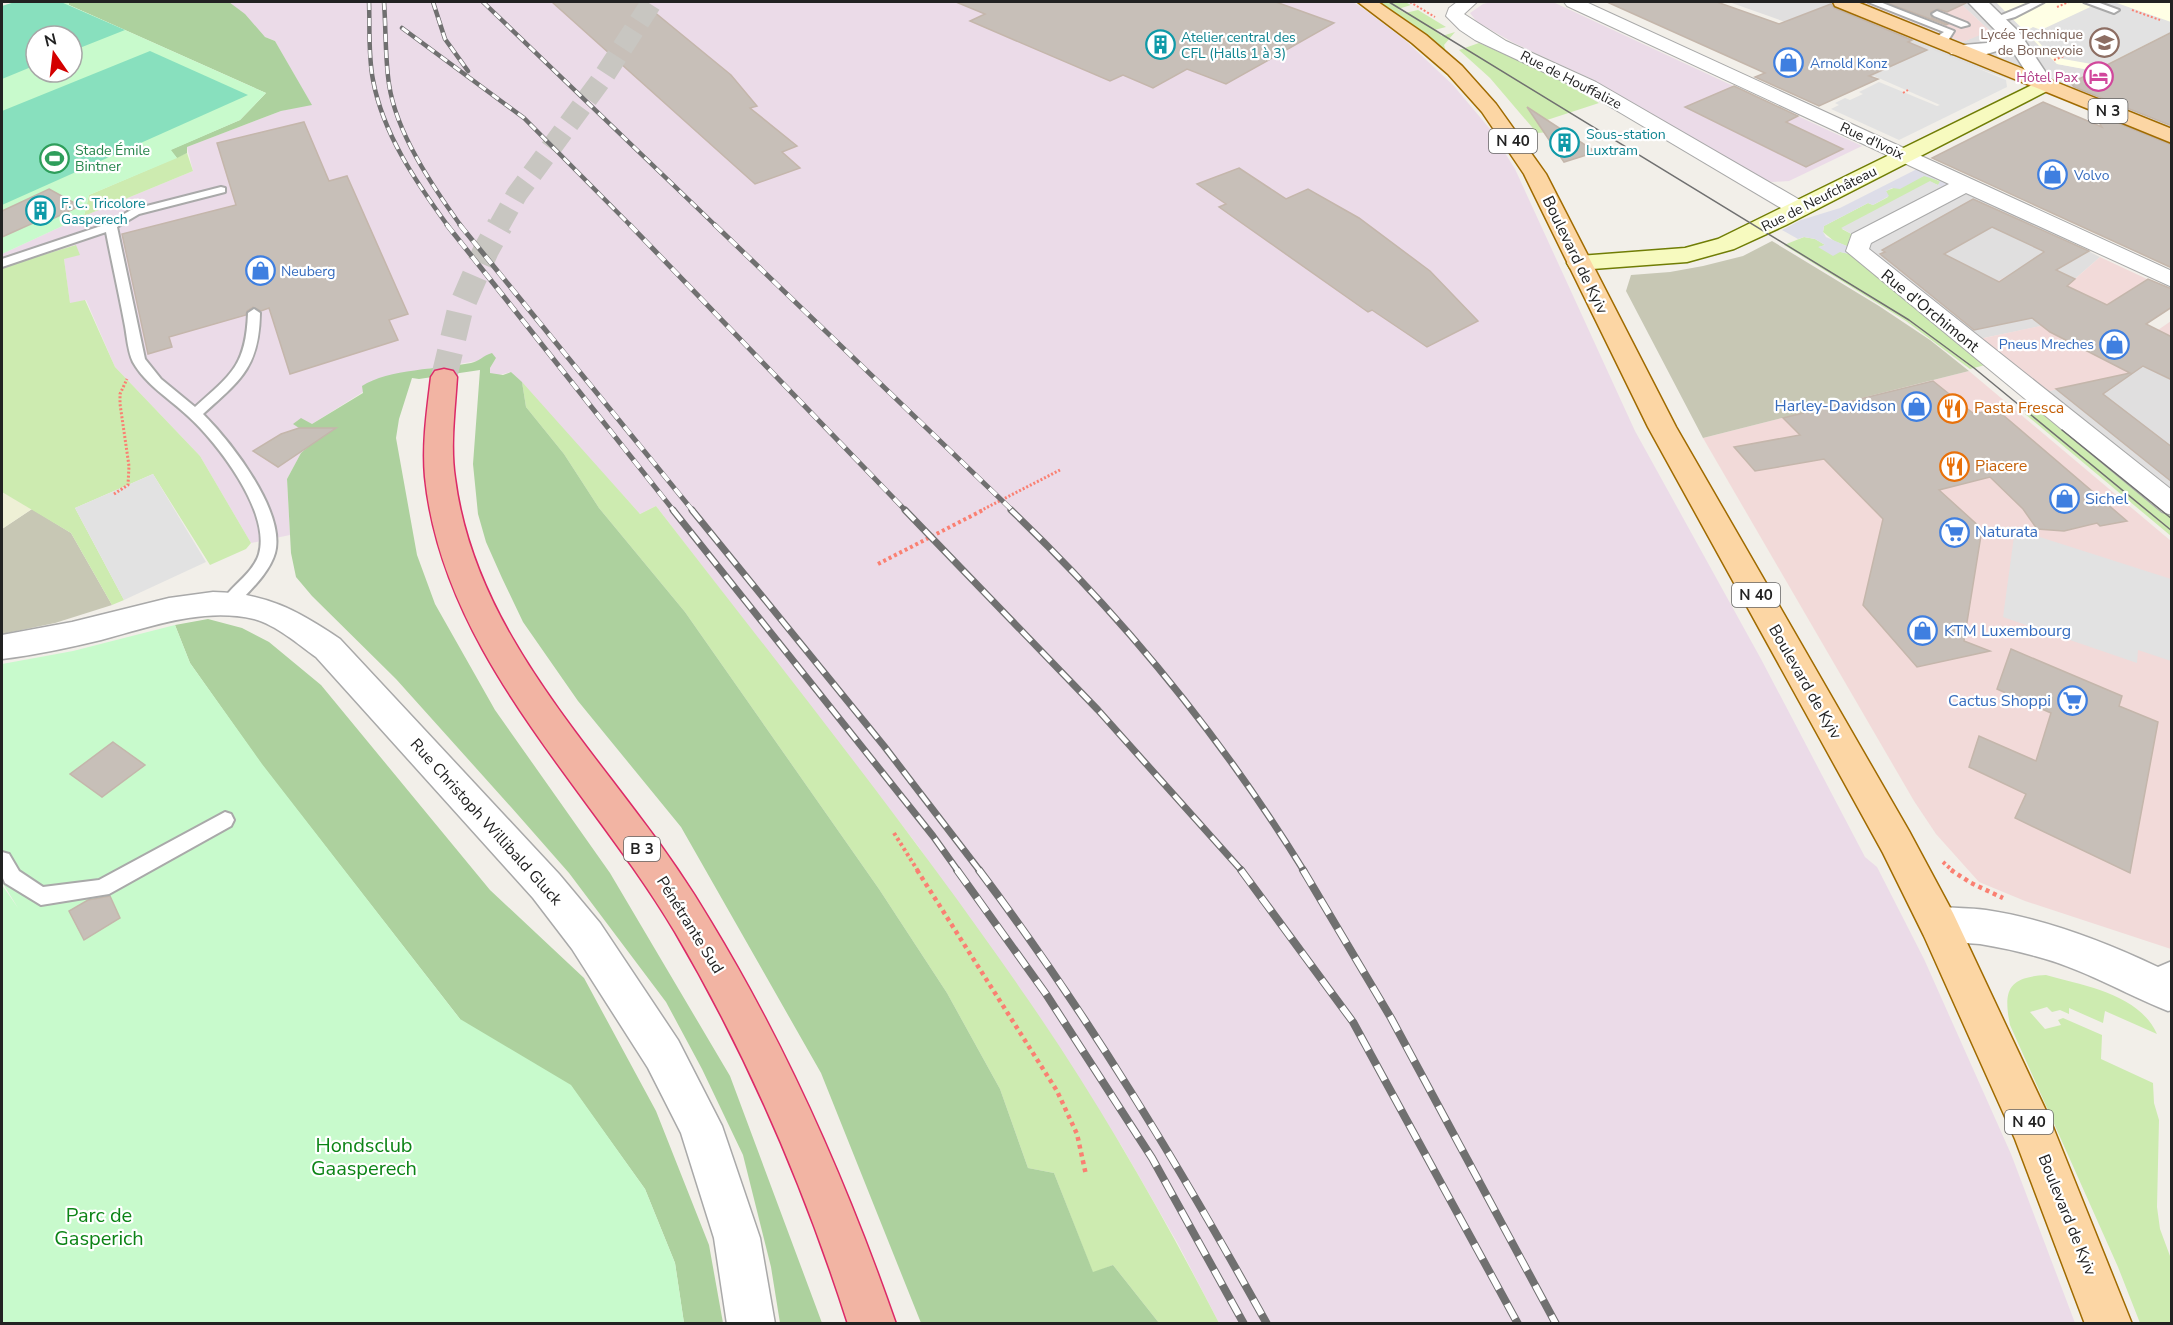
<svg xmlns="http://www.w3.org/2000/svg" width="2173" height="1325" font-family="'Nunito Sans',sans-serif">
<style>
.residential{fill:#e0dfdf}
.commercial{fill:#f2dad9}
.industrial{fill:#ebdbe8}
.education{fill:#ffffe5}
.construction{fill:#c7c7b4}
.farmland{fill:#eef0d5}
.grass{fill:#cdebb0}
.forest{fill:#add19e}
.park{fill:#c8facc;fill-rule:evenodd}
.pitch{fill:#88e0be}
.parking{fill:#e2e2e2}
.plaza{fill:#dddde8}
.building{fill:#c7bfb8;stroke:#c4b6ab;stroke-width:1.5;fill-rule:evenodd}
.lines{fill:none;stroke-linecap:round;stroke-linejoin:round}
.trunk-tunnel-far1{stroke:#c8c6c1;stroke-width:21;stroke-dasharray:21 10;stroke-linecap:butt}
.trunk-tunnel{stroke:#c8c6c1;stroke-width:26;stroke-dasharray:26 14;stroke-linecap:butt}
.service-casing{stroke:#a9a9a9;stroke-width:4}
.minor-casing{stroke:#a9a9a9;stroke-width:2}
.tertiary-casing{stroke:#a9a9a9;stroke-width:3}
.secondary-casing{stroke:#707d05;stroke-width:3}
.primary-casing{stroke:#a06b00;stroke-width:3}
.trunk-casing{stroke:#dc2a67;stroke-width:3}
.path-far3{stroke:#fa8072;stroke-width:2;stroke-dasharray:2 2;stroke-linecap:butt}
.path-far2{stroke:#fa8072;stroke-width:3;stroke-dasharray:2 2;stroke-linecap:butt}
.path-far1{stroke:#fa8072;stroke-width:4;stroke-dasharray:3 3;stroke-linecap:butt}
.path{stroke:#fa8072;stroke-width:4.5;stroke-dasharray:4 4;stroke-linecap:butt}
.service{fill:#fff;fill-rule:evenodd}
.minor{fill:#fff;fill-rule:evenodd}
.tertiary{fill:#fff;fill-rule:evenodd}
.secondary{fill:#f7fabf;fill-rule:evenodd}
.primary{fill:#fcd6a4;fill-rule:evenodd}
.trunk{fill:#f2b4a3;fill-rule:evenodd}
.tram{stroke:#707070;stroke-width:1.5}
.rail-far3-casing{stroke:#707070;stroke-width:4.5}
.rail-far2-casing{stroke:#707070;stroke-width:5}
.rail-far1-casing{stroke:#707070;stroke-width:7}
.rail-casing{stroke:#707070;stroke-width:8}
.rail-far3{stroke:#fff;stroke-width:3;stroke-dasharray:8;stroke-linecap:butt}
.rail-far2{stroke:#fff;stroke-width:4;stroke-dasharray:10;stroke-linecap:butt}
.rail-far1{stroke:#fff;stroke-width:4.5;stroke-dasharray:14;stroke-linecap:butt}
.rail{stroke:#fff;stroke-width:6;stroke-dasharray:17;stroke-linecap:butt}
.labels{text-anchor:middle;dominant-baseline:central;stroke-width:4.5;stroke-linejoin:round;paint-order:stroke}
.far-education-label{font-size:14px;fill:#785e54;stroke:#fff;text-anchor:end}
.far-culture-label{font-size:14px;fill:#0d838f;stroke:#fff;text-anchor:start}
.far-shop-label{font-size:14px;fill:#366cbe;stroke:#fff;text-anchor:start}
.far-hotel-label{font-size:14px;fill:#b23c85;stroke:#fff;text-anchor:end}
.far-street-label{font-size:14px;fill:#222;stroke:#fff}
.far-leisure-label{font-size:14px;fill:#27864d;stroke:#fff;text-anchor:start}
.shield{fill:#fff;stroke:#646464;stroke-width:1.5}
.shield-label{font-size:15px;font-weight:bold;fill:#222}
.street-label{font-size:16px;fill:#222;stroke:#fff}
.shop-label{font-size:16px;fill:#366cbe;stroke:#fff;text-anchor:start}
.food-label{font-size:16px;fill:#c56008;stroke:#fff;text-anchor:start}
.near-park-label{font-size:20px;fill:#0c8416;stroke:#fff}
</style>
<rect width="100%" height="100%" fill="#f2efe9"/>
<g class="residential">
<polygon points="1729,2 1861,2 1963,42 1989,30 1959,2 1996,2 2057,64 2171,85 2171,137 1927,50 1872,77 1794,49 1822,35"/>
<polygon points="1959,194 1972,194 1987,199 2100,257 2060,292 1999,281 2060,322 1979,339 1868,254 1867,245"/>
<polygon points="2143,366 2171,380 2171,493 2045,392 2088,382"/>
</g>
<g class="commercial">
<polygon points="1861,2 1959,2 1990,31 1963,42"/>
<polygon points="2100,257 2147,279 2107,305 2158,330 2171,321 2171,380 2143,366 2131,374 2045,392 1979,339 2059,322 1998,281 2022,267 2060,292"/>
<polygon points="1969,371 2171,541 2171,949 2025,901 1979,882 1936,834 1914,801 1703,438"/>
</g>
<g class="industrial">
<polygon points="178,2 1353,2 1364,9 1405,40 1453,85 1490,129 1515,169 1635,431 1761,659 1865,857 1877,867 1924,959 2011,1154 2075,1323 1219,1323 1178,1244 1121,1145 918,846 656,506 640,514 511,372 495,376 490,373 490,368 496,358 427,369 363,392 312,424 299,428 313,430 317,439 301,453 287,479 290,535 251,543 200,456 115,367 86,300 70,304 64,259 76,245 2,267 2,254 84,216 193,171 187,147 281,111 311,104 275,41"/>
<polygon points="1491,2 1553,2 1862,146 1789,181 1772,182 1761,178 1594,80 1514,43 1477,22 1470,13 1483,4"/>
</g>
<polygon class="education" points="1996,2 2171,2 2171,85 2057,64"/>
<g class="construction">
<polygon points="1772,241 1879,306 1930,340 1969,371 1703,438 1626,291 1631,275 1670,272 1703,266 1743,256"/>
<polygon points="32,509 71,533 112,605 55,623 2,634 2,529"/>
</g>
<polygon class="farmland" points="2,492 32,509 2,529"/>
<g class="grass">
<polygon points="1375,2 1405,2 1411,5 1398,9 1405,13 1418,10 1446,27 1434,30 1442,36 1455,32 1444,45 1446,52"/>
<polygon points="1479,43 1549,74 1599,103 1547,120 1563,131 1537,133 1490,78 1459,50"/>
<polygon points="187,153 193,171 84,216 89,195"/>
<polygon points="1926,175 1941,182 1938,185 1930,182 1842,229 1855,236 1849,239 1849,247 1834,241 1823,232 1824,226 1868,203 1873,205 1888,197 1886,191"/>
<polygon points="1804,237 1815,239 1825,245 1819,247 1854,255 1989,364 1970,369 1906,321 1784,245"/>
<polygon points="76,245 80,255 64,259 70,303 85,300 115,367 200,456 251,543 246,549 210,565 153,474 75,508 124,600 112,605 71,533 2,492 2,267"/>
<path d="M522 382 640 514 656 506C782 669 912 831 1029 1001 1100 1104 1162 1213 1219 1323H1159L1113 1265 1093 1273 1054 1173 1028 1168 1000 1089 947 993 879 889 685 612 599 508 564 454 526 407Z"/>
<polygon points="2045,410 2171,513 2171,536 2025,414"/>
<path d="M2046 975C2085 986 2139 994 2157 1034L2105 1011 2103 1023 2069 1008V1014L2060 1010 2052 1012 2047 1007 2030 1012 2045 1029 2061 1025 2058 1020 2063 1018 2102 1035 2101 1059 2153 1083 2154 1103 2159 1120 2157 1207 2160 1229 2170 1256 2171 1323H2140L2118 1267 2010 1025C2003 990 2008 977 2046 975Z"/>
</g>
<g class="forest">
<polygon points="69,2 229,2 245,14 265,37 275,41 312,105 281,111 187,147 187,153 177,158 170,150 240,120 266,93 69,5"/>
<path d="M492 353 496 358 490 368V373L503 375 511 372 522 382 526 407 564 454 599 508 685 612 879 889 947 993 1000 1089 1028 1168 1054 1173 1093 1272 1113 1265 1159 1323H921L821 1073 681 827 578 701 523 622 502 578 486 542 478 514 473 464 480 370 419 379 412 378 399 419 396 438 417 555 435 604 495 710 610 873 730 1076 822 1323H780L771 1267 743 1155 702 1069 666 1002 569 873 511 807 396 679 312 596 296 577 291 553 287 479 301 453 317 439 313 430 299 428 293 424 301 418 312 424 363 393 362 386C388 369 440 369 471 363 478 362 484 355 492 353Z"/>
<polygon points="208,619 242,628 269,642 321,685 490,890 584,978 656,1111 709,1245 723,1323 684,1323 675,1263 645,1189 571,1086 319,1316 460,1019 262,765 190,663 175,625"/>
</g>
<g class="park">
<path d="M15 2H69V5L266 93 240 120 171 150 177 158 89 195 84 216 2 254V6ZM36 36H72V72H36Z"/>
<polygon points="175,625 190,663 262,764 460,1019 571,1085 645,1189 675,1263 684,1323 2,1323 2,885 18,908 2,882 2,664 73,651"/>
</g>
<g class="pitch">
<polygon points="15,2 61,2 125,30 72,51 72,36 36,36 36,65 2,79 2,6"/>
<polygon points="150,51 248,95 2,205 2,111"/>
</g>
<g class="parking">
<polygon points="2101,2 2114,2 2171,22 2171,32 2103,66 2052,57 2028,30 2033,27 2041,30"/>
<polygon points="1929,48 2006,80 2007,87 1899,140 1831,109 1839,105 1835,103 1845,98 1850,100 1863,94 1859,92 1879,82 1937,106 1940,105 1874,76"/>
<polygon points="1930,181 1944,188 1855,236 1841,228"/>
<polygon points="153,474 206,562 124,600 75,508"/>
<polygon points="2015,529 2171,579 2171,661 2138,650 2137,663 2003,617"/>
</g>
<polygon class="plaza" points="1919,168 1950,184 1944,188 1938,185 1940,181 1924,176 1900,189 1892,188 1886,191 1889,196 1873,205 1868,203 1824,226 1823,232 1826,237 1849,247 1854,255 1840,252 1833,256 1818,247 1825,245 1815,239 1804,237 1798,239 1782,230 1801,220 1840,208"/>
<g class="building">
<polygon points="552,2 642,2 731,75 757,106 750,108 797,146 782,152 800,168 755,184"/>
<polygon points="956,2 1276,2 1334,23 1226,84 1187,69 1153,88 1123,75 1110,81 970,21 985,14"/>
<polygon points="1607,2 1717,2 1779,24 1831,4 1834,8 1912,40 1908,42 1927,50 1869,76 1878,79 1819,106 1755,77 1765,73"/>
<polygon points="1885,2 1966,2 1966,3 1947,12 1938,9 1931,12 1932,18 1948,24 1946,25"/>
<polygon points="2172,32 2172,126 2074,87 2071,83"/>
<polygon points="1734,86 1798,116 1786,122 1843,149 1806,167 1685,107"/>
<polygon points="2043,102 2102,127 2093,113 2172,145 2172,268 1932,158"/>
<polygon points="1527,107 1596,152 1564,162"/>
<polygon points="304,122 329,181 347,176 408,314 389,320 398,340 290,374 269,308 261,311 253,307 247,311 246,315 169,337 172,347 148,354 122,234 236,205 217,143"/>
<polygon points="1239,168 1286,199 1308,189 1359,218 1430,271 1478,321 1427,347 1372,310 1368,312 1219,207 1226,204 1197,184"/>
<polygon points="49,189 80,206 48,221 42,219 2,237 2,211"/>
<path d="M1973 199 2089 251 2056 270 2075 279 2067 286 2107 305 2148 279 2172 289V307L2146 324 2172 337V380L2143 366 2103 394 2172 447V482L2056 389 2130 373 2050 332 2032 318 1974 330 1880 254 1885 252 1882 250ZM1992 227 2043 251 2044 252 1999 282 1944 254Z"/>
<polygon points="1933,381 1974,414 1996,409 2127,521 2100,526 2097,523 2064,531 2037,529 2023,509 1990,477 1939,490 1982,529 1964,641 1990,651 1917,667 1863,605 1883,519 1824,459 1755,471 1734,447 1800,435 1783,418"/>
<polygon points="299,428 336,428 278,467 253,451 281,434"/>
<polygon points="2011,649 2122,696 2119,706 2158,722 2130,873 2015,818 2026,794 1969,767 1979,736 2036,761 2051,713 1997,689"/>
<polygon points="113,742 145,765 102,797 70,774"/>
<polygon points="110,896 120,918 84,940 69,911 88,900"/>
</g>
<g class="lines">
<polyline class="trunk-tunnel-far1" points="499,226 517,194 604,76 652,2"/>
<polyline class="trunk-tunnel" points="444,377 460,310 486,250 500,225"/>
<defs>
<g id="service">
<polygon points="1868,2 1880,2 1954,31 1949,39 1933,43 1933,39 1944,32"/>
<polygon points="2033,2 2044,2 2015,17 1997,22 1992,19"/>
<polygon points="2084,2 2097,2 2119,10 2114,13"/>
<polygon points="1937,11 1967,23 1969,25 1961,27 1934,16 1932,14"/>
<path d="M221 187 225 188V192L139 214 117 227 145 359 161 379 195 407C232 374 246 365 248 313L254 309 260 313C259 367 241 380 203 414 231 442 286 512 275 553 269 574 248 592 234 608H222L220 604C230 586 253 574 259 554 271 512 217 442 188 416 169 398 146 385 133 362 128 352 127 337 125 326 119 294 112 263 106 232L2 267V259L107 224 131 210Z"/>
<polygon points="225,812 231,814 234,820 231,826 109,894 41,905 5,883 2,876 2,852 9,854 19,871 43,887 99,880"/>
</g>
<g id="minor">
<polygon points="1457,2 1477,2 1464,14 1506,41 1596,82 1807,204 1810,209 1807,214 1799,216 1791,214 1582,90 1475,40 1460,30 1446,16 1449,8"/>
<polygon points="1564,2 1586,2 2172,271 2172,287 1966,193 1871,243 1869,249 2172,490 2172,515 2162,512 1846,251 1852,234 1949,184 1567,6"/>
</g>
<g id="tertiary">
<polygon points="1968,2 1988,2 2019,32 2054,85 2051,89 2037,89 2010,47 1980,56 1951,54 1948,50 1951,46 1987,43 2001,36"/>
<path d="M213 592C266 593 297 610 340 639L559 874 600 923 678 1040 722 1126 760 1238 775 1324H727L714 1238 681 1133 648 1068 572 949 533 898 316 657C298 644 276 625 254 619 202 607 150 627 101 640 68 648 35 655 2 659V635L72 622 169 598Z"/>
<path d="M1939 907C1955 908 1970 908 1986 910 2046 919 2103 941 2158 967L2172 961V1010L2168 1011C2123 993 2082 968 2035 956 2017 951 1999 947 1980 944 1961 942 1944 944 1925 937L1920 925 1925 913Z"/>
</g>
<polygon id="secondary" points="2044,79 2051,81 2054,85 2051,89 1786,225 1734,249 1687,262 1579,270 1570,268 1567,263 1570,258 1579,256 1685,248 1718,239"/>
<g id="primary">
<polygon points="1358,2 1378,2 1426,35 1462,66 1496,104 1546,174 1676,427 1909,831 1953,913 2049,1117 2132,1324 2085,1324 2015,1139 1924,936 1883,853 1648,427 1524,174 1482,112 1448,74 1412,43"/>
<polygon points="1833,2 1857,2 2172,129 2172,143 1835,6"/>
</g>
<path id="trunk" d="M444 369 453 371 457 377C455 410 450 445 455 478 472 611 561 712 639 816 665 850 689 885 711 922 788 1049 847 1183 896 1324H848C804 1187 748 1056 675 932 588 786 443 655 425 477 422 444 427 410 431 377L435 371Z"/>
</defs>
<use href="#service" class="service-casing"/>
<use href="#minor" class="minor-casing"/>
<use href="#tertiary" class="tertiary-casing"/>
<use href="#secondary" class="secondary-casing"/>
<use href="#primary" class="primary-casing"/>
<use href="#trunk" class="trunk-casing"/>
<g class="path-far3">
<polyline points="1410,2 1435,17"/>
<polyline points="2057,7 2069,2"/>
<polyline points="2132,10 2160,20"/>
<polyline points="2054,60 2072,53"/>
<polyline points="1903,93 1908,90"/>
</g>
<g class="path-far2">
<polyline points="114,494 128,485 129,466 120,404 120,394 127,379"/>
<polyline points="980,511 1060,470"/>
</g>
<g class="path-far1">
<polyline points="878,564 983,510"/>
<polyline points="894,833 918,871"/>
<polyline points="1943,862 1953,871"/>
</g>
<g class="path">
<polyline points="917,870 1057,1091 1077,1134 1086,1175"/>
<polyline points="1951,870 1971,883 2003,898"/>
</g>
<use href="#service" class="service"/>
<use href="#minor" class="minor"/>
<use href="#tertiary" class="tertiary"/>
<use href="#secondary" class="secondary"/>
<use href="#primary" class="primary"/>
<use href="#trunk" class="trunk"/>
<g class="tram">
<polyline points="1389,2 1909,320 1974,368 2172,531"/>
<polyline points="2062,430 2172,519"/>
</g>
<defs>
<g id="rail-far3">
<path d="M369 2C370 28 368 54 373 80 383 134 416 182 448 226"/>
<path d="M384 2C386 29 385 58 389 84 396 133 433 187 461 226"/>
<polyline points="433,2 445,39 468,71"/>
<polyline points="483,2 716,226"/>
<polyline points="402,28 524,118 631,226"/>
</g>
<g id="rail-far2">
<polyline points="447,225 674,511"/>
<polyline points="460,225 693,511"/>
<polyline points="630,225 906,511"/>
<polyline points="715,225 1013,511"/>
</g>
<g id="rail-far1">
<polyline points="673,510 933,836 958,871"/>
<polyline points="692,510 884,746 980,871"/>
<polyline points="905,510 1098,710 1242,871"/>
<path d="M1011 510C1124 618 1222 738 1304 871"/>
</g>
<g id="rail">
<polyline points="957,870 1046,994 1152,1158 1244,1324"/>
<path d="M979 870C1087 1013 1180 1167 1267 1324"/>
<polyline points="1241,870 1353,1022 1518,1324"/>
<polyline points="1303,870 1391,1018 1556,1324"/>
</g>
</defs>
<use href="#rail-far3" class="rail-far3-casing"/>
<use href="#rail-far2" class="rail-far2-casing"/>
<use href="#rail-far1" class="rail-far1-casing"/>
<use href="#rail" class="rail-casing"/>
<use href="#rail-far3" class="rail-far3"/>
<use href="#rail-far2" class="rail-far2"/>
<use href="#rail-far1" class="rail-far1"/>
<use href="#rail" class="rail"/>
</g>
<defs>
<symbol id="school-ring" viewBox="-11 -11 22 22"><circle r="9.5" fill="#fff" stroke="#8d6e63" stroke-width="1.5"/><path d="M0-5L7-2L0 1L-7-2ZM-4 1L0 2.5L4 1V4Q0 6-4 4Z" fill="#8d6e63"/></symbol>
<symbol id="building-ring" viewBox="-11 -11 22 22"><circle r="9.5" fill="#fff" stroke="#0f9aa8" stroke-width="1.5"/><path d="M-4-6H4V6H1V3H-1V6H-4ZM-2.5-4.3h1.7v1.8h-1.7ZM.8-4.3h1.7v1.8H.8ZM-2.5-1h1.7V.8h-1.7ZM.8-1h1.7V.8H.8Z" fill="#0f9aa8"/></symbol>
<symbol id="shop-ring" viewBox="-11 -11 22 22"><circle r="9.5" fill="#fff" stroke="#3f7fe0" stroke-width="1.5"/><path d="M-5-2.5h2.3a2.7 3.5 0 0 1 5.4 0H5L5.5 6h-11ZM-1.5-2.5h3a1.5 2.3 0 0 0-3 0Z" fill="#3f7fe0"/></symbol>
<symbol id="hotel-ring" viewBox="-11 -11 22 22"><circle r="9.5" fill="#fff" stroke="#d1479c" stroke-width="1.5"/><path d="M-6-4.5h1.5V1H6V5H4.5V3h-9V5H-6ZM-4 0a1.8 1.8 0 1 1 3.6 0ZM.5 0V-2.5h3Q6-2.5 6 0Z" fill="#d1479c"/></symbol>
<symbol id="stadium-ring" viewBox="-11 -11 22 22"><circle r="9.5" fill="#fff" stroke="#2e9e5b" stroke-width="1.5"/><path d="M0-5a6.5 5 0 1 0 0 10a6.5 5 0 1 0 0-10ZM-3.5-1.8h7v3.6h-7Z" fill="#2e9e5b"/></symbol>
<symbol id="restaurant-ring" viewBox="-11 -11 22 22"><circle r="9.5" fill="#fff" stroke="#e8710a" stroke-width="1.5"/><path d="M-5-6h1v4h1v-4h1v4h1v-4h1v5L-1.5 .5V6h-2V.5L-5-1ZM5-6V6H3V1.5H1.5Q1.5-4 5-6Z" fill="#e8710a"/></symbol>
<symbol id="supermarket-ring" viewBox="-11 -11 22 22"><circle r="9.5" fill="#fff" stroke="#3f7fe0" stroke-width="1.5"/><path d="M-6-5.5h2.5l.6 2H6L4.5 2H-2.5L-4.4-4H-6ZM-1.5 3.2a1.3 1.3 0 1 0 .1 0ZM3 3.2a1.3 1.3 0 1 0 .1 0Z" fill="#3f7fe0"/></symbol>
</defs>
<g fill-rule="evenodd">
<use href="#school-ring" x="2088" y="26" width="33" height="33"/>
<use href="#building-ring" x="1144" y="28" width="33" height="33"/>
<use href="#shop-ring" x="1772" y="46" width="33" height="33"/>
<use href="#hotel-ring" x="2082" y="60" width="33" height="33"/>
<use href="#building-ring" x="1548" y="126" width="33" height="33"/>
<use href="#stadium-ring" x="38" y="142" width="33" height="33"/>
<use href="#shop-ring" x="2036" y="158" width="33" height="33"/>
<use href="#building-ring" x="24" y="194" width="33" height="33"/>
<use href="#shop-ring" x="244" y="254" width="33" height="33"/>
<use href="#shop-ring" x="2098" y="328" width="33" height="33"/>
<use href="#shop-ring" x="1900" y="390" width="33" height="33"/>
<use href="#restaurant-ring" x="1936" y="392" width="33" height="33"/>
<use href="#restaurant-ring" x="1938" y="450" width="33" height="33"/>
<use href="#shop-ring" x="2048" y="482" width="33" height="33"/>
<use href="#supermarket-ring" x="1938" y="516" width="33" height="33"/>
<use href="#shop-ring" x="1906" y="614" width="33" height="33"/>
<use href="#supermarket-ring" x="2056" y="684" width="33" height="33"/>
</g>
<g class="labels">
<g class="far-education-label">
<text x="2083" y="34">Lycée Technique<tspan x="2083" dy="16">de Bonnevoie</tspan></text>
</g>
<g class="far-culture-label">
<text x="1181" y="37">Atelier central des<tspan x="1181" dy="16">CFL (Halls 1 à 3)</tspan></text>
<text x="1586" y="134">Sous-station<tspan x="1586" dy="16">Luxtram</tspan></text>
<text x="61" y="203">F. C. Tricolore<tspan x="61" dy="16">Gasperech</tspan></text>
</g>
<g class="far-shop-label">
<text x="1810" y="63">Arnold Konz</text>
<text x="2074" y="175">Volvo</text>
<text x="281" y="271">Neuberg</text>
<text x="2094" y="344" text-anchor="end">Pneus Mreches</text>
</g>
<g class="far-hotel-label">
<text x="2078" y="77">Hôtel Pax</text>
</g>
<g class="far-street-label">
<text transform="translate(1571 80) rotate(27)">Rue de Houffalize</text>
<text transform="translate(1872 141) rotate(25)">Rue d'Ivoix</text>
<text transform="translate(1819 199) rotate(-27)">Rue de Neufchâteau</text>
</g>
<g class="far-leisure-label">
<text x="75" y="150">Stade Émile<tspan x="75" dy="16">Bintner</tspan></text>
</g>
<g class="shield">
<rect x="2088.5" y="99" width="39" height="24" rx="4.5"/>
<rect x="1489" y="129" width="48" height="24" rx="4.5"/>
<rect x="1732" y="583" width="48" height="24" rx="4.5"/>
<rect x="624" y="837" width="36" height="24" rx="4.5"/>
<rect x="2005" y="1110" width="48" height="24" rx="4.5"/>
</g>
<g class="shield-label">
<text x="2108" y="111">N 3</text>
<text x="1513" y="141">N 40</text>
<text x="1756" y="595">N 40</text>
<text x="642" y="849">B 3</text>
<text x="2029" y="1122">N 40</text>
</g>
<g class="street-label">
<text transform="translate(1575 255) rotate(64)">Boulevard de Kyiv</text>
<text transform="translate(1930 311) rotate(39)">Rue d'Orchimont</text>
<text transform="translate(1805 682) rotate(60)">Boulevard de Kyiv</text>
<text transform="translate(486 822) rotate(48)">Rue Christoph Willibald Gluck</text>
<text transform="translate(690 925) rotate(58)">Pénétrante Sud</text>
<text transform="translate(2067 1215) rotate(68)">Boulevard de Kyiv</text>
</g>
<g class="shop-label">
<text x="1896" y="406" text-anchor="end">Harley-Davidson</text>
<text x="2085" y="499">Sichel</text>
<text x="1975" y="532">Naturata</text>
<text x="1944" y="631">KTM Luxembourg</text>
<text x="2051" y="701" text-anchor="end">Cactus Shoppi</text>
</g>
<g class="food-label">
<text x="1974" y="408">Pasta Fresca</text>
<text x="1975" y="466">Piacere</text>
</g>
<g class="near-park-label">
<text x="364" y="1145">Hondsclub<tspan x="364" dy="23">Gaasperech</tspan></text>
<text x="99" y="1215">Parc de<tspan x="99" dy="23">Gasperich</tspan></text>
</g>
</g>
<rect width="2173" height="1325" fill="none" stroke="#222222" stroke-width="6"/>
<g transform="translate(54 54) rotate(346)"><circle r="28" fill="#ffffff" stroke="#a7a7a7" stroke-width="1.5"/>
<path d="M0-4.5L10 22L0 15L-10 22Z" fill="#d40000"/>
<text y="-9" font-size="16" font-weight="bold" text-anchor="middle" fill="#222222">N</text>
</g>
</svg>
